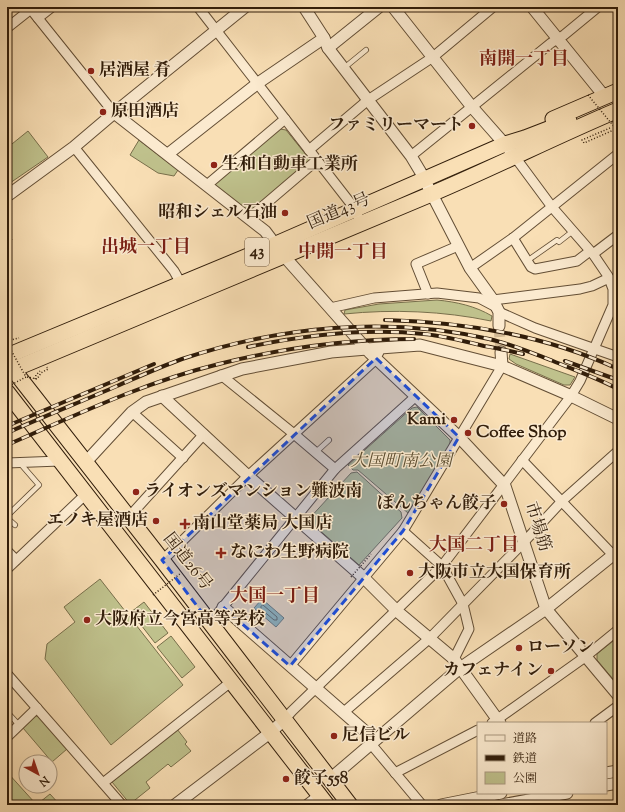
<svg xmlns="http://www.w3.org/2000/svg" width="625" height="812" font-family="'Sorts Mill Goudy','Noto Serif JP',serif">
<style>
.green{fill:#bfc18c;stroke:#786f4b}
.water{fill:#9ebcb0;stroke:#727c6e}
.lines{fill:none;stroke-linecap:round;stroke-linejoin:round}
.shore{stroke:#686c5d;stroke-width:1}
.tertiary-tunnel{stroke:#d1b893;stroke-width:11;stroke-dasharray:11 5.5;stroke-linecap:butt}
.service-casing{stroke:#634e35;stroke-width:6}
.minor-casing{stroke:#634e35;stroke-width:11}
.tertiary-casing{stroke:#634e35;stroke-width:13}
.trunk-casing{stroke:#311d0a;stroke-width:17}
.path{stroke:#311d0a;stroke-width:1.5;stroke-dasharray:1 2;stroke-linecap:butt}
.service{stroke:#fbeacf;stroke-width:4.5}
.minor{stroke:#fbeacf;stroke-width:9}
.tertiary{stroke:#fbeacf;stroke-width:11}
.trunk{stroke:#f9dfb5;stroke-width:15}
.rail-casing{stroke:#311d0a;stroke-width:4}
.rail{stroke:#fbeacf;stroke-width:2.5;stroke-dasharray:8;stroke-linecap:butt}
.path-bridge{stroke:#311d0a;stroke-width:1.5;stroke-dasharray:1 2;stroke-linecap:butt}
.marked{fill:#1d4ed8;fill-opacity:0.2;stroke:#1d4ed8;stroke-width:3;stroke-dasharray:8 5;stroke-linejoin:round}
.poi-dot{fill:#8f2418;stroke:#fbeacf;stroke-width:1.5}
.labels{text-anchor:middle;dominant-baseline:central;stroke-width:3;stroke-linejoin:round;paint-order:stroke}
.shield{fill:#fbeacf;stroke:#6e5a45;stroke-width:1}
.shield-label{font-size:16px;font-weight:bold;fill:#311d0a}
.poi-label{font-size:17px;font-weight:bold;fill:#311d0a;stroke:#fbeacf;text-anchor:start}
.street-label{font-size:17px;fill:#311d0a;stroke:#fbeacf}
.park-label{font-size:17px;font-style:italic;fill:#5c4e31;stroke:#fbeacf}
.neighbourhood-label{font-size:18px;font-weight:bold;fill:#7a1f14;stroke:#fbeacf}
</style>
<rect width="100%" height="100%" fill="#f9dfb5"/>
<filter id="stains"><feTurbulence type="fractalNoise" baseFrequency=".005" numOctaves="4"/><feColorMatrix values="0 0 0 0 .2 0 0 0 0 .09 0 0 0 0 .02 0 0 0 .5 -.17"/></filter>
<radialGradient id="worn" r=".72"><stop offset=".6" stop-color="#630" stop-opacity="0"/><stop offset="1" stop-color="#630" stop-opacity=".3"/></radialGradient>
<g class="green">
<polygon points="280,129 286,130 311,161 251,211 248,212 215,187 215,182"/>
<polygon points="28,131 48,157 10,183 7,183 7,148"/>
<polygon points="139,140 178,170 174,176 158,173 130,155"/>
<path d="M437 300C457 302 475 306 492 316L491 321C443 311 393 309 344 314L345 310 379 304Z"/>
<polygon points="510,354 575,377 570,385 564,385 516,364 509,359"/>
<polygon points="417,407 450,440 450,445 408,513 358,470 353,470 348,465 412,408"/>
<polygon points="357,472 401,512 402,518 359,565 308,520 351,473"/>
<polygon points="100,579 183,685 111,745 45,659 47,644 75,622 64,607"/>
<polygon points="144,602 168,633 155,643 131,612"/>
<polygon points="171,636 195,667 182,678 157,647"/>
<polygon points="618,637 618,685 597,660 597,654"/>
<polygon points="34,716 38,716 67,749 52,762 23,728"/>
<polygon points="177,729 187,742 185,744 191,751 171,767 168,764 146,782 150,788 130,804 112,782"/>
<polygon points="7,772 35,803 40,802 50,794 60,805 7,805"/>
</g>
<polygon class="water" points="262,599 284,618 276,627 254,608"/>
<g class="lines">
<polygon class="shore" points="263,605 277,617 277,620 274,620 261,609 261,607"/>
<polyline class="tertiary-tunnel" points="499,326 501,352"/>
<defs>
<g id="service">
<polyline points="344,68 366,50"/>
<polyline points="527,261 557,240 559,242 573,231"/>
<polyline points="316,452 329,440"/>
<polyline points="7,516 39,485 19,462"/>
<polyline points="7,518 15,525"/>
<polyline points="7,712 19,725"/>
</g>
<g id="minor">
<polyline points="29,7 114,113"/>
<polyline points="198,7 355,209 361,224"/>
<polyline points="38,18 52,7"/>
<polyline points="7,28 31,9"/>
<polyline points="617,119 618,121"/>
<polyline points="74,147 174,271 183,287"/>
<polyline points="309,150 368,100 433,57 493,7"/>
<polyline points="411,156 551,43 564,35 598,7"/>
<polyline points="207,185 285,119"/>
<polyline points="249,218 317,160"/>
<polyline points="513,238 531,267 535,269 577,261 590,251"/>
<polyline points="593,254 618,235"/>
<polyline points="470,268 513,238 618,154"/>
<polyline points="428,294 416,264 458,246"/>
<polyline points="493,300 580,289 592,286 609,278"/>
<polyline points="330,308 374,298 437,293 479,298 496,307"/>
<polyline points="499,312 535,328 618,357"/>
<polyline points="221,375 294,434 335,469"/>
<polyline points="132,412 183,458"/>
<polyline points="522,460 613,555"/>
<polyline points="7,463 60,461"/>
<polyline points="128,518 204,434"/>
<polyline points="403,531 442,566 463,604 469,629 454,659"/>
<polyline points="7,551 16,560"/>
<polyline points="162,560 169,554 248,476 374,361 379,352"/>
<polyline points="7,569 86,494"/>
<polyline points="210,623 335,469 415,397"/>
<polyline points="290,666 403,531 502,366"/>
<polyline points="7,674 122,805"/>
<polyline points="344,712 430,638 524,542 562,501 618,451"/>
<polyline points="284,720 292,711 442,566 571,396 580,381 613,305 613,289 608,276 593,254 552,207 515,157"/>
<polyline points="492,723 585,657 618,630"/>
<polyline points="595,723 618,706"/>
<polyline points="7,737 37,708"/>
<polyline points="371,744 422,805"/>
<polyline points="395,773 478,730"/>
<polyline points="103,783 232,681"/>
<polyline points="306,805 319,795"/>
</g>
<g id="tertiary">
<polyline points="304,7 324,38 328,48 411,156 420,171 470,268 493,300 499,312 499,326"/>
<polyline points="393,7 472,107 509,149"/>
<polyline points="532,7 605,97"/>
<polyline points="328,48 379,7"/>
<polyline points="114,113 265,231 284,256 370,353 459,437 505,486 546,609 618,695"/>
<polyline points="168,154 258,83 324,38"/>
<polyline points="7,196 74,147 114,113 245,7"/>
<polyline points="501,352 502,366"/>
<polyline points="162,396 248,476 364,578 398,612 454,659 500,723"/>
<polyline points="85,463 132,412 146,402 242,369 331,352 367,349 420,345 502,366 567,394 618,419"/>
<polyline points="223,607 375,740"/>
<polyline points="606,773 618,771"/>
<polyline points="330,779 460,668 546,609 618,551"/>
<polyline points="606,785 618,783"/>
<polyline points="175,805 271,732 284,720"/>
<polyline points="441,805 501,793"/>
<polyline points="501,805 567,793"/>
</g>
<g id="trunk">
<polyline points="553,119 618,91"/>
<polyline points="7,356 260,251 505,144 525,138 569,121"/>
<polyline points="8,363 162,560 350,805"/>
<path d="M7 372C147 312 289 255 429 195 493 168 554 137 618 110"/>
<polyline points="7,392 327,805"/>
</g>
</defs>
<use href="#service" class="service-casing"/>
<use href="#minor" class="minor-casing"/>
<use href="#tertiary" class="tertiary-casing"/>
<use href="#trunk" class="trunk-casing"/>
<g class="path">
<polyline points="610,128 582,140 584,143 616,129"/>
<polyline points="7,235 13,241"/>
<polyline points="7,341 19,338"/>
<polyline points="35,379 36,375 40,371"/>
</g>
<use href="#service" class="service"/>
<use href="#minor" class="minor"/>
<use href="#tertiary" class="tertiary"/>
<use href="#trunk" class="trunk"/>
<defs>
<g id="rail">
<path d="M385 320C465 322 545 335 618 369"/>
<path d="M248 347C305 335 366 328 424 334 444 336 464 341 484 346 497 348 510 351 523 354"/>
<polyline points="565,361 618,380"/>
<polyline points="7,426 154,364"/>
<path d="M7 433C43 417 80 402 117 386 138 377 160 367 182 359 281 326 387 316 489 339 511 344 532 353 553 361 575 370 597 378 618 389"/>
<path d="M7 445C76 415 145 382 219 364 283 348 348 339 414 339"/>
</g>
</defs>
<use href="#rail" class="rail-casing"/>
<use href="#rail" class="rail"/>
<g class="path-bridge">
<polyline points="588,95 616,129"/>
<polyline points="7,343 26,377 7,387"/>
<polyline points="27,377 37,379 41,373 48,369 47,367"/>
<polyline points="351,577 371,554"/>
<polyline points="153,595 181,573"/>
</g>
</g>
<path class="marked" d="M376 358 459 437 403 531 290 666 223 607 210 623 162 560Z"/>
<g class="poi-dot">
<circle cx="91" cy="71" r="4"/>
<circle cx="103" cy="112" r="4"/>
<circle cx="472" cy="126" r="4"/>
<circle cx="214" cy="165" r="4"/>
<circle cx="285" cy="213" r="4"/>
<circle cx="454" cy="420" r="4"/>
<circle cx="468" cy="433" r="4"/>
<circle cx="136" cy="492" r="4"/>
<circle cx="504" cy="504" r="4"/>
<circle cx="156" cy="521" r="4"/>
<path d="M183 518h4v4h4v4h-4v4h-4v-4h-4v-4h4z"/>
<path d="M219 547h4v4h4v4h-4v4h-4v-4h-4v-4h4z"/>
<circle cx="410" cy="573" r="4"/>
<circle cx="87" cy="620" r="4"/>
<circle cx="519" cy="648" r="4"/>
<circle cx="551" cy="671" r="4"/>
<circle cx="334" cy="736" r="4"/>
<circle cx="286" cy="779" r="4"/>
</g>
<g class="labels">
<rect class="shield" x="245" y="238" width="24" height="28" rx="3"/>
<g class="shield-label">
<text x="257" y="252">43</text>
</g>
<g class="poi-label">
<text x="99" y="71">居酒屋 肴</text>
<text x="111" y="112">原田酒店</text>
<text x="464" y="126" text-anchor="end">ファミリーマート</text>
<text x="222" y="165">生和自動車工業所</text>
<text x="277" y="213" text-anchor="end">昭和シェル石油</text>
<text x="446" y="420" text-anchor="end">Kami</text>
<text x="476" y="433">Coffee Shop</text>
<text x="144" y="492">ライオンズマンション難波南</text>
<text x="496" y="504" text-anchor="end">ぽんちゃん餃子</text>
<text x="148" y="521" text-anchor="end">エノキ屋酒店</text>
<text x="193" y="524">南山堂薬局 大国店</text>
<text x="230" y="553">なにわ生野病院</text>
<text x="418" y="573">大阪市立大国保育所</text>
<text x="95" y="620">大阪府立今宮高等学校</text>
<text x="527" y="648">ローソン</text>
<text x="543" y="671" text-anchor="end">カフェナイン</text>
<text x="342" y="736">尼信ビル</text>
<text x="294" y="779">餃子558</text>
</g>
<g class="street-label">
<text transform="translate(339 212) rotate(-23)">国道43号</text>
<text transform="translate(537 527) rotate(72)">市場筋</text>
<text transform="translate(187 562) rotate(52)">国道26号</text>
</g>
<g class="park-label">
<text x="401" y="462">大国町南公園</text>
</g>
<g class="neighbourhood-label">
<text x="524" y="60">南開一丁目</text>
<text x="146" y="248">出城一丁目</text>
<text x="343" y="253">中開一丁目</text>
<text x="474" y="546">大国二丁目</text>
<text x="275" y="597">大国一丁目</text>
</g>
</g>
<rect width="625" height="812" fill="none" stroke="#f9dfb5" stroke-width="24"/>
<rect x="8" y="8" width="609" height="796" fill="none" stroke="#311d0a" stroke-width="2"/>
<rect x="12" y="12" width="601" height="788" fill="none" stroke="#311d0a"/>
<rect x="477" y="722" width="130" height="72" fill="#fbeacf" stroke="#aa9880"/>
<rect x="485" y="735" width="20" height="6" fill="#fbeacf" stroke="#aa9880"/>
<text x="513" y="742" font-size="12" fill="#311d0a">道路</text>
<rect x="485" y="755" width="20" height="6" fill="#311d0a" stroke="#aa9880"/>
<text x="513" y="762" font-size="12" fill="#311d0a">鉄道</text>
<rect x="485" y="772" width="20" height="12" fill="#bfc18c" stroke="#aa9880"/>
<text x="513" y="782" font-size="12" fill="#311d0a">公園</text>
<g transform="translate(38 774) rotate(140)"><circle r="19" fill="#fbeacf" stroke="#aa9880"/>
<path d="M0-3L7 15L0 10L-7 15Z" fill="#8f2418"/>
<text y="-6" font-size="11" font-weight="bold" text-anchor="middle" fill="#311d0a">N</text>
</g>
<rect width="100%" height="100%" filter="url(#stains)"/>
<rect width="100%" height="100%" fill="url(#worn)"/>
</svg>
